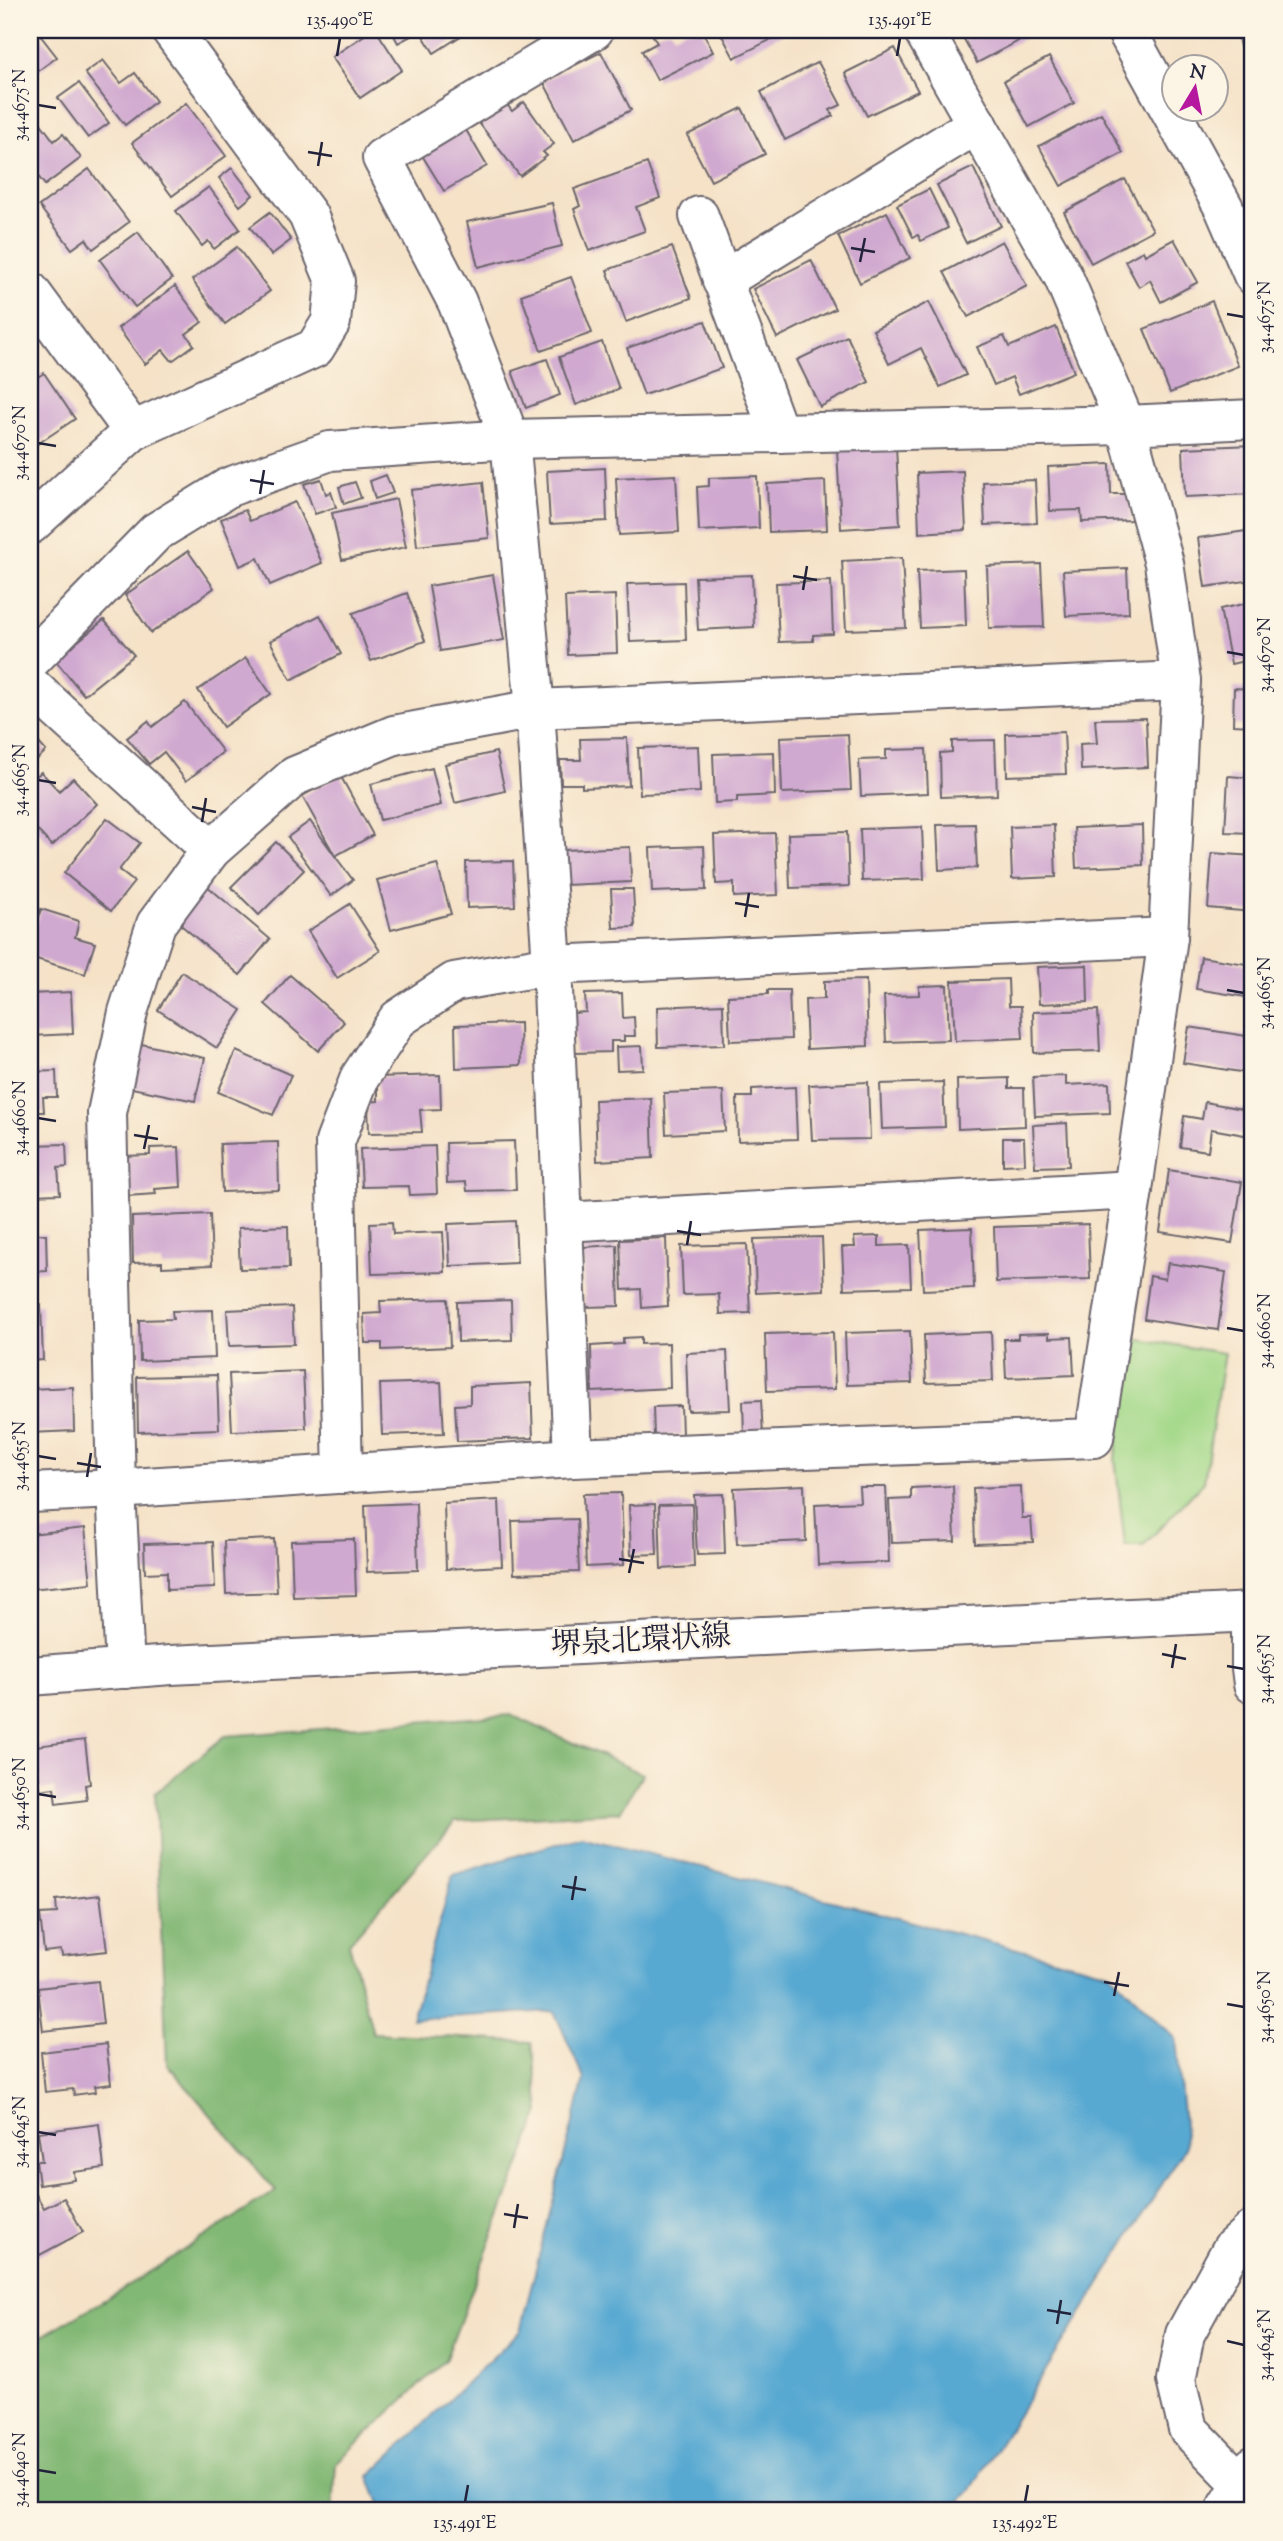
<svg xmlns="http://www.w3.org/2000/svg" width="1283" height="2541" font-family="'Sorts Mill Goudy','Noto Serif JP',serif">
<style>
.green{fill:#a3d888;stroke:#627d62;stroke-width:2}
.forest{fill:#82b874;stroke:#526d58;stroke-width:2}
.water{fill:#58a9d2;stroke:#3d6686;stroke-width:2}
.building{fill:#d0a9d0}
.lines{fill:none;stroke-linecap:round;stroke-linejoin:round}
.lane-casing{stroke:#6c656c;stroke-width:26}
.street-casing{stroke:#6c656c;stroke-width:42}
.secondary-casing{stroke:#6c656c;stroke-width:42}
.lane{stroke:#fff;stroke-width:23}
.street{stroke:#fff;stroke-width:38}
.secondary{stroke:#fff;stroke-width:38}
.ticks{fill:none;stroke:#22223b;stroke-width:2.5}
.labels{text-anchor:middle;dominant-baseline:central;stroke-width:5;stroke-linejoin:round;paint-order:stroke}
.street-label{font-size:30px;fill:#22223b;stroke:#fcf5e5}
.neatline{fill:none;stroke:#22223b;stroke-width:2.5}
.ticks-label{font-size:18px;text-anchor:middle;fill:#22223b}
</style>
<rect width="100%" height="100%" fill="#fcf5e5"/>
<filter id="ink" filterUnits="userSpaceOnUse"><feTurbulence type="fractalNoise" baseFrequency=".0143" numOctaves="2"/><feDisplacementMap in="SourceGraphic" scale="14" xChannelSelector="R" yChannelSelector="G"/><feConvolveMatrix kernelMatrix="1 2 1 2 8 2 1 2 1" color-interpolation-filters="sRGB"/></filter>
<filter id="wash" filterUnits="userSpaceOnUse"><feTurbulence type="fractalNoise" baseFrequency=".00686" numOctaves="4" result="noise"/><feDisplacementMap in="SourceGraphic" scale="28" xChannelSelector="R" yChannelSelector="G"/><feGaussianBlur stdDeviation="1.57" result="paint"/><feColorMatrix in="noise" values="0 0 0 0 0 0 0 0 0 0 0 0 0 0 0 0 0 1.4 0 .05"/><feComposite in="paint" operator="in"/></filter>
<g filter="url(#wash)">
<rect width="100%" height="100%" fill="#f5e2c7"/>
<polygon class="green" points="1133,1338 1224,1353 1204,1482 1143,1546 1125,1546 1115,1458"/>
<polygon class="forest" points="511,1715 643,1774 620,1812 455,1821 349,1943 373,2033 532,2042 540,2111 445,2361 336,2463 333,2511 30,2511 30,2343 123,2289 276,2191 167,2064 155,1793 225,1736"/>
<polygon class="water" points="581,1836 1110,1973 1176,2039 1186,2146 970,2491 951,2511 383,2511 369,2477 520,2331 584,2079 554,2011 412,2019 453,1875"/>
<g id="blocks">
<g class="building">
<polygon points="30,30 36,30 57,57 30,77"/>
<polygon points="372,30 376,30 402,70 360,98 332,57"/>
<polygon points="391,30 466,30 467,32 434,53 420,31 398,43"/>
<polygon points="665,30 671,30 674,36 685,30 702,30 713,52 657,80 642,51 657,43 653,36"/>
<polygon points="719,30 790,30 734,58"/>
<polygon points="959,30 1032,30 1034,33 977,63"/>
<polygon points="895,48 918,91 867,116 845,73"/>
<polygon points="601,52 631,110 574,140 543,81"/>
<polygon points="1049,57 1074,103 1029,127 1004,81"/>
<polygon points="103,60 121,83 135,73 156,101 125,125 85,73"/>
<polygon points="818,62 841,105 830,110 833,116 785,140 761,92"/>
<polygon points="79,83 109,123 88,138 58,98"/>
<polygon points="505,102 512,111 524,102 554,144 543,152 547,156 520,176 479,123"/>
<polygon points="186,103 226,156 172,196 132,143"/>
<polygon points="742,108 765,154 711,181 687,135"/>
<polygon points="1101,113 1123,153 1061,186 1039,146"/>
<polygon points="36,117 54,141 63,134 81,158 45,185 30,166 30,122"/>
<polygon points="463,125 487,166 444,191 420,152"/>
<polygon points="647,163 660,198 636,207 645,231 589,251 574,209 580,206 574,189"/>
<polygon points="973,167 1001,226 966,243 937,185"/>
<polygon points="232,168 253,195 240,206 219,178"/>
<polygon points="89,169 129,222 93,249 86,239 72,249 39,206"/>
<polygon points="1125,179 1153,230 1091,263 1064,212"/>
<polygon points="209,187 240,229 214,249 208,241 202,246 176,211"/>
<polygon points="929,189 948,228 921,241 918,235 913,237 897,205"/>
<polygon points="552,203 562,246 478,267 467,222"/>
<polygon points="270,212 291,240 271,255 250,227"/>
<polygon points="887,212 910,258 860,283 838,236"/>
<polygon points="138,232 172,279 135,307 100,260"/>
<polygon points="1174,239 1198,282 1161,302 1150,280 1139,287 1125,261 1143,251 1145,255"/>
<polygon points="1002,241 1027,286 968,317 944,272"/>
<polygon points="237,247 270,291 225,324 192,280"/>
<polygon points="672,247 691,298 626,322 607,270"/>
<polygon points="811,260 835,309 777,338 753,289"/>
<polygon points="571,277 592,333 541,351 521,295"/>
<polygon points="175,286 202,322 186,334 194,345 172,361 163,350 145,364 118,328"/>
<polygon points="1212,301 1238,366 1170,393 1144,329"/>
<polygon points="929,302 966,375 940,387 921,348 889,364 873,330"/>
<polygon points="705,321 722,368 644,395 627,348"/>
<polygon points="1056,327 1074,372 1019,394 1012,377 994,385 977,347 1004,336 1009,347"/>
<polygon points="847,336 869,382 820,407 797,360"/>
<polygon points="602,342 619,389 576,405 559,357"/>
<polygon points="547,359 560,395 526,408 512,371"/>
<polygon points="44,373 75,419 30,449 30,382"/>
<polygon points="1253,445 1253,494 1185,497 1183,448"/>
<polygon points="896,446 900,525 841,529 837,448"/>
<polygon points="1110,464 1111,494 1130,494 1131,520 1082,522 1081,510 1050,511 1048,467"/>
<polygon points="605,468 607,521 550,524 547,471"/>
<polygon points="963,471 966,530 919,533 917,473"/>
<polygon points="386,475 393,493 375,499 370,481"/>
<polygon points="676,475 679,532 619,535 616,478"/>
<polygon points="757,476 759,528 699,531 697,487 709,486 709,478"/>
<polygon points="321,479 326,494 331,492 336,507 315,514 304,484"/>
<polygon points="1035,480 1037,523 985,525 983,482"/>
<polygon points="825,481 827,530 769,532 767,484"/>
<polygon points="355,482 361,498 344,504 339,487"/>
<polygon points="483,482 489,538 417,546 411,490"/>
<polygon points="396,499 406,547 342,560 332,513"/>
<polygon points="295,502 322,563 270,585 258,558 240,566 221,519 245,510 250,521"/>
<polygon points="1253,530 1253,580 1205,587 1198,538"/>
<polygon points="188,551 214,588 151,633 125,595"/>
<polygon points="902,558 906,628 846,630 842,561"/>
<polygon points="1041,564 1044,627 989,628 987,566"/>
<polygon points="1127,568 1129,613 1066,616 1063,571"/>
<polygon points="964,569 966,626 920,628 917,571"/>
<polygon points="493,575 504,640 440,651 429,586"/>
<polygon points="752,575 754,627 698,630 695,577"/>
<polygon points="831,581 833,634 813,635 813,641 779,642 776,583"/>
<polygon points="684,582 686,640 630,642 627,584"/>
<polygon points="407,593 425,641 371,661 353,613"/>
<polygon points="615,595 617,653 568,655 565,597"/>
<polygon points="1253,602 1253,659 1231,664 1220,609"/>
<polygon points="320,615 341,654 291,680 270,641"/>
<polygon points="104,620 134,655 84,695 55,660"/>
<polygon points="246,658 271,694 223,727 198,690"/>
<polygon points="1234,688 1253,689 1253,726 1233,725"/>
<polygon points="185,702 223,752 186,781 164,752 149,764 127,738 148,721 152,727"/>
<polygon points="1146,718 1148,767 1081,770 1080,744 1097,743 1095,719"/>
<polygon points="1064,732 1066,774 1007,776 1006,734"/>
<polygon points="30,733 46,751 30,766"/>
<polygon points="848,734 851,790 782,793 780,737"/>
<polygon points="627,738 629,786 582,788 582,784 561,784 560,760 581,760 580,739"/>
<polygon points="995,740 997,795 941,797 940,753 952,752 952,741"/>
<polygon points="698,746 700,792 640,794 638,748"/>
<polygon points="926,749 928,793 861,796 859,760 886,759 886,750"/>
<polygon points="496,752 505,791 455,803 445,764"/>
<polygon points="774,752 775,795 737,797 737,802 715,803 713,754"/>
<polygon points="432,768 441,805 380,820 371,784"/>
<polygon points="41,772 59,791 73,778 97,804 52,846 37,830 30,837 30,782"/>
<polygon points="340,775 373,835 335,856 353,880 331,896 288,837 310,821 335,856 302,796"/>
<polygon points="1228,776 1253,778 1253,833 1225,832"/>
<polygon points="107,818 140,843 119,870 134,882 111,911 64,873"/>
<polygon points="975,824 977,868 939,870 937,825"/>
<polygon points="1054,825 1056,877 1012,879 1010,827"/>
<polygon points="1142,825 1143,865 1076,868 1074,828"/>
<polygon points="922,827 924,879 862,881 860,829"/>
<polygon points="847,832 849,886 790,888 788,834"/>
<polygon points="775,833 778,895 734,897 734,883 716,884 714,835"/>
<polygon points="276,842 304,870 259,915 231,887"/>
<polygon points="704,846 706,890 652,892 650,848"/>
<polygon points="630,847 631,882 565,885 564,850"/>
<polygon points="1212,853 1253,856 1253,912 1208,908"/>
<polygon points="513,861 515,906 467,908 466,862"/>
<polygon points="437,864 451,914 391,930 377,880"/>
<polygon points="206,885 270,939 240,975 175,920"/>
<polygon points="611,889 633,889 635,927 613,928"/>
<polygon points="350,904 380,951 337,978 308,931"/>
<polygon points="41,909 79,921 75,937 95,943 85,974 30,957 30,923 36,925"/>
<polygon points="1201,957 1253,965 1253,998 1196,989"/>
<polygon points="1087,965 1088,1002 1039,1004 1037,967"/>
<polygon points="182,972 242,1010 217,1048 158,1010"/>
<polygon points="290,975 344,1022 318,1051 265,1004"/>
<polygon points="1008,979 1009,1006 1021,1006 1023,1038 955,1041 952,981"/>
<polygon points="866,980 868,1046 807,1049 805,1000 824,999 824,981"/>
<polygon points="947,985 949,1040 886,1042 884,996 919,995 919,986"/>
<polygon points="768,990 789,990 791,1039 730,1041 728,996 768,994"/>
<polygon points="71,992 73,1034 30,1036 30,994"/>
<polygon points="622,993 623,1018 634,1017 635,1036 624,1036 624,1041 611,1041 611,1052 575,1053 574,1013 586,1012 585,994"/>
<polygon points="723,1004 724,1045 658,1047 657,1007"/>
<polygon points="1098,1010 1100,1051 1034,1053 1033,1012"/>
<polygon points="520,1023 521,1065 456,1068 455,1025"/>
<polygon points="1189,1027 1253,1037 1253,1074 1183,1063"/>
<polygon points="137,1043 205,1058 195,1101 127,1087"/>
<polygon points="642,1046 643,1069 617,1070 616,1047"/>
<polygon points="236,1051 291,1075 273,1115 218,1092"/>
<polygon points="56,1071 57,1097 43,1097 44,1112 30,1112 30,1072"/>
<polygon points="440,1075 441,1109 420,1110 422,1132 369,1133 368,1102 378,1101 378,1077"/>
<polygon points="1066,1076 1066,1085 1109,1083 1110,1113 1035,1116 1033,1077"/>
<polygon points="1009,1078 1009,1088 1024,1088 1025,1126 958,1129 957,1080"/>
<polygon points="868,1082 870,1139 812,1140 809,1085"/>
<polygon points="943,1082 945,1127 882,1129 880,1084"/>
<polygon points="795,1087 797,1139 738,1141 737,1097 752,1097 752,1089"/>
<polygon points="723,1091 725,1131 666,1134 664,1093"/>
<polygon points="651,1098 653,1158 597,1161 595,1100"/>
<polygon points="1205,1102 1253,1111 1250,1136 1211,1129 1208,1151 1180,1147 1184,1116 1202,1119"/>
<polygon points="1067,1123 1069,1166 1035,1167 1033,1125"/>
<polygon points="1003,1138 1024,1138 1025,1164 1003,1165"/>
<polygon points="514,1141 516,1190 467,1191 466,1182 447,1183 446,1143"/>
<polygon points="278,1142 279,1190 222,1192 220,1144"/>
<polygon points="66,1144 67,1167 58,1168 60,1194 30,1195 30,1145"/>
<polygon points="435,1146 437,1194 410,1195 409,1186 362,1187 360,1149"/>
<polygon points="179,1147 181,1187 155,1189 156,1194 126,1196 124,1156 150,1155 150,1148"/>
<polygon points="1169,1170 1242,1182 1232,1243 1160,1232"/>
<polygon points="210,1214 212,1265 162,1267 162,1262 133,1263 132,1217"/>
<polygon points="515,1221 517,1263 450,1266 448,1224"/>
<polygon points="392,1222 393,1234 443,1232 445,1272 372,1274 370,1223"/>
<polygon points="1088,1224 1090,1279 996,1282 994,1227"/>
<polygon points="288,1226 289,1268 240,1269 238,1228"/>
<polygon points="972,1228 974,1288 923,1290 920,1230"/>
<polygon points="30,1234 46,1234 47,1271 30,1272"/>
<polygon points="879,1236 879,1246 909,1245 911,1287 844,1289 842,1247 855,1247 854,1237"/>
<polygon points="822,1237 824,1290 756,1293 754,1239"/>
<polygon points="666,1238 668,1306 642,1308 641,1289 622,1290 620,1240"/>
<polygon points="747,1244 750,1313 720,1314 719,1294 683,1295 681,1246"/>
<polygon points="617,1245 619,1306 585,1307 583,1247"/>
<polygon points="1168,1263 1226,1272 1218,1330 1144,1319 1150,1276 1165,1279"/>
<polygon points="448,1299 450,1347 382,1350 382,1343 365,1343 364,1314 381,1313 380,1301"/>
<polygon points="511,1300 512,1340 458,1342 457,1302"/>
<polygon points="30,1305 41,1305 43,1360 30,1361"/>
<polygon points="292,1307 294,1344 229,1346 227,1310"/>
<polygon points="213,1310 215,1358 140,1361 139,1320 173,1319 172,1311"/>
<polygon points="910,1331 912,1383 847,1385 845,1333"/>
<polygon points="833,1332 835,1389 767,1391 765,1334"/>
<polygon points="991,1332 993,1381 926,1383 924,1335"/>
<polygon points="1049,1333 1049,1338 1072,1337 1074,1375 1006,1378 1004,1339 1018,1339 1018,1334"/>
<polygon points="641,1337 641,1344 669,1343 670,1388 592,1392 591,1346 623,1344 623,1338"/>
<polygon points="727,1351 730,1410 688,1411 686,1353"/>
<polygon points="303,1371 306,1428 232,1431 229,1374"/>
<polygon points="217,1375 219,1429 138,1432 137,1377"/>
<polygon points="441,1382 444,1433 382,1435 380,1384"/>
<polygon points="531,1383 533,1438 457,1441 455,1405 470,1404 470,1386"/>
<polygon points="73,1387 74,1431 30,1433 30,1389"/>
<polygon points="761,1400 763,1435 744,1436 743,1401"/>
<polygon points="681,1406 682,1435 654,1436 653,1407"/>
<polygon points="804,1485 806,1541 737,1544 734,1488"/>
<polygon points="953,1486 955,1541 891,1543 889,1500 911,1499 911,1488"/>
<polygon points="1021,1486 1022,1518 1031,1518 1033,1542 975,1544 973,1488"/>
<polygon points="859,1487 886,1487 889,1562 818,1565 815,1504 860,1502"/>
<polygon points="621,1493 624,1565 586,1567 583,1494"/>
<polygon points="723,1494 725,1554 697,1555 694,1495"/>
<polygon points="499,1500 502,1566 446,1569 444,1503"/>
<polygon points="416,1503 418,1570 367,1572 365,1505"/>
<polygon points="655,1504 657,1554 631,1555 629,1505"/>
<polygon points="692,1504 694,1567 661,1569 659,1505"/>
<polygon points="577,1519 579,1572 514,1574 512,1521"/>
<polygon points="85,1528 91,1583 30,1589 30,1534"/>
<polygon points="274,1539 277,1592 226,1594 224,1541"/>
<polygon points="354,1539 356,1595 293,1597 291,1541"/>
<polygon points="213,1542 215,1588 167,1590 167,1572 145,1573 144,1544"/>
<polygon points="85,1740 90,1784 85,1785 87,1800 56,1804 54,1788 40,1790 35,1746"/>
<polygon points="100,1895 107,1951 62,1956 61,1950 44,1952 40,1914 57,1913 56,1900"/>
<polygon points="98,1981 103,2024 43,2031 38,1988"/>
<polygon points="106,2044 111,2084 95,2086 96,2092 74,2095 73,2089 45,2092 41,2052"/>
<polygon points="99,2124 104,2168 74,2172 75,2180 39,2185 36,2161 42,2161 38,2132"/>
<polygon points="31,2186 44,2208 64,2198 83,2232 38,2256 30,2240"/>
</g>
</g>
</g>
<g filter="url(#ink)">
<use href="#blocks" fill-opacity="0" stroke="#6c656c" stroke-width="2"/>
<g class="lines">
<defs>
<polyline id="lane" points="1248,30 1253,48"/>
<g id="street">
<polyline points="699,216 779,433"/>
<polyline points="722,281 977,124"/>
<polyline points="30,291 133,431"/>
<polyline points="30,525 133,431 315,348 331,322 335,281 308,215 171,30"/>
<polyline points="30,661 156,532 229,487 330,451 510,439 1126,425 1253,419"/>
<polyline points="30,685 211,850"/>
<polyline points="563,1222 1133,1190"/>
<polyline points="573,1458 552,965 535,709 510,439 457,302 382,158 594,30"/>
<polyline points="343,1474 335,1142 360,1077 398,1019 454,982 552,965 1168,937"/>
<polyline points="30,1493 116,1489 573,1458 1094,1438 1133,1190 1168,937 1181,681 1164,563 1126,425 1063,276 923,30"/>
<polyline points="1251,1612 1251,1668 1253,1684"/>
<polyline points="125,1669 116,1489 107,1113 128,1012 156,924 211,850 295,776 394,735 535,709 1181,681"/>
<polyline points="1253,2229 1232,2248 1185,2334 1176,2380 1188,2429 1229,2471 1253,2476"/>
<polyline points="1225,2511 1253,2466"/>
</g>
<g id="secondary">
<polyline points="1126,30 1224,208 1253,275"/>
<polyline points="30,1676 171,1665 1253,1612"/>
</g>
</defs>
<use href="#lane" class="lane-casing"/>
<use href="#street" class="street-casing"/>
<use href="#secondary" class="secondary-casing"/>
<use href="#lane" class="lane"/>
<use href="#street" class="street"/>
<use href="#secondary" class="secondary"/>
</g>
</g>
<path class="ticks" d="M337 56 340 38M897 56 900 38M38 105 56 108M308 152 332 156M318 166 322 142M851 248 875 252M860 262 865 238M1227 314 1244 317M38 443 56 446M250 480 274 484M260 494 264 470M793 576 817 580M803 590 807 566M1227 652 1244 655M38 780 56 783M192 807 216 812M202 822 206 798M735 903 759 907M745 917 749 893M1227 990 1244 993M38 1118 56 1121M134 1135 158 1139M144 1149 149 1125M677 1231 701 1235M687 1245 691 1221M1227 1328 1244 1331M38 1456 56 1459M77 1463 101 1467M87 1477 91 1453M619 1559 644 1563M629 1573 634 1549M1162 1654 1186 1659M1227 1666 1244 1669M1172 1668 1176 1644M38 1794 56 1797M562 1886 586 1890M572 1900 576 1876M1104 1982 1129 1986M1114 1996 1119 1972M1227 2004 1244 2007M38 2132 56 2135M504 2214 528 2218M514 2228 518 2204M1047 2310 1071 2314M1057 2324 1061 2300M1227 2341 1244 2345M38 2470 56 2473M465 2502 468 2485M1025 2502 1028 2485"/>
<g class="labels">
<g class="street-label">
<text transform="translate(641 1642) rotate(-3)">堺泉北環状線</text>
</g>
</g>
<rect width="1283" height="2541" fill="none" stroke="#fcf5e5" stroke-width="77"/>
<g transform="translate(1195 88) rotate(10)"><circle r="33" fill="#fcf5e5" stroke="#a5a1a1" stroke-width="2"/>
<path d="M0-5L12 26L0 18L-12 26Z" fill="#b5179e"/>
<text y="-10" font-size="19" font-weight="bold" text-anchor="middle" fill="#22223b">N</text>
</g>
<rect x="38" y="38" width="1206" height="2464" class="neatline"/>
<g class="ticks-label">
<text x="340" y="25">135.490°E</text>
<text x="900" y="25">135.491°E</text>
<text transform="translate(19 105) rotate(-90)" y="6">34.4675°N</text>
<text transform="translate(1264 317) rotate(-90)" y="6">34.4675°N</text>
<text transform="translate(19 443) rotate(-90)" y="6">34.4670°N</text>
<text transform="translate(1264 655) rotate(-90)" y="6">34.4670°N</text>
<text transform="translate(19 780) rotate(-90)" y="6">34.4665°N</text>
<text transform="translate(1264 993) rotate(-90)" y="6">34.4665°N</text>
<text transform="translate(19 1118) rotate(-90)" y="6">34.4660°N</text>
<text transform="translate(1264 1331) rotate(-90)" y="6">34.4660°N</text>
<text transform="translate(19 1456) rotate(-90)" y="6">34.4655°N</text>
<text transform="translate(1264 1669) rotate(-90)" y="6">34.4655°N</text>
<text transform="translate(19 1794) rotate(-90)" y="6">34.4650°N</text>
<text transform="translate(1264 2007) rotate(-90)" y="6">34.4650°N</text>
<text transform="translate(19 2132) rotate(-90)" y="6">34.4645°N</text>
<text transform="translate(1264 2345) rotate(-90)" y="6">34.4645°N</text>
<text transform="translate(19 2470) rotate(-90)" y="6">34.4640°N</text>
<text x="465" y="2528">135.491°E</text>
<text x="1025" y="2528">135.492°E</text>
</g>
</svg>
